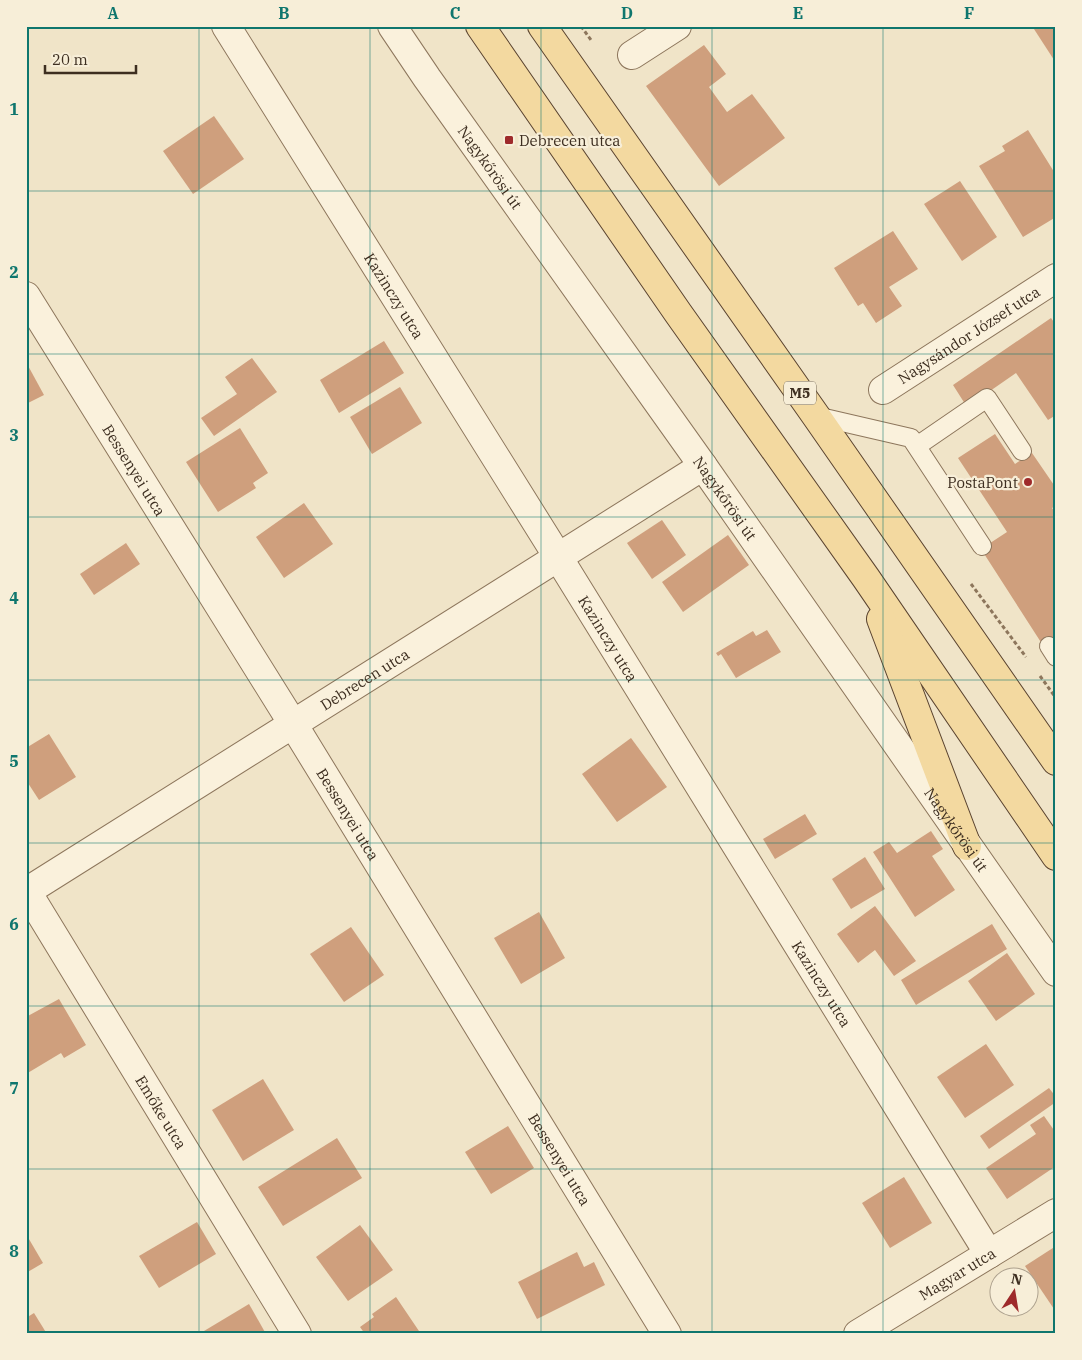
<svg xmlns="http://www.w3.org/2000/svg" width="1082" height="1360" font-family="'IBM Plex Serif',serif">
<style>
.building{fill:#cf9f7d}
.lines{fill:none;stroke-linecap:round;stroke-linejoin:round}
.lane-casing{stroke:#8d765c;stroke-width:20}
.street-casing{stroke:#8d765c;stroke-width:30}
.primary-casing{stroke:#5b4430;stroke-width:30}
.path{stroke:#8d765c;stroke-width:3;stroke-dasharray:4 2.5;stroke-linecap:butt}
.lane{stroke:#faf1dc;stroke-width:18}
.street{stroke:#faf1dc;stroke-width:28}
.primary{stroke:#f3d9a0;stroke-width:28}
.grid{fill:none;stroke:#0f766e;stroke-width:1;stroke-opacity:0.55}
.poi-dot{fill:#9e2a2b;stroke:#f7eed8;stroke-width:2}
.labels{text-anchor:middle;dominant-baseline:central;stroke-width:4.5;stroke-linejoin:round;paint-order:stroke}
.shield{fill:#f7eed8;stroke:#756857;stroke-width:1}
.shield-label{font-size:14px;font-weight:bold;fill:#3d2e20}
.poi-label{font-size:15px;fill:#3d2e20;stroke:#f7eed8;text-anchor:start}
.street-label{font-size:15px;fill:#3d2e20;stroke:#f7eed8}
.neatline{fill:none;stroke:#0f766e;stroke-width:2}
.grid-label{font-size:16px;text-anchor:middle;font-weight:bold;fill:#0f766e}
</style>
<rect width="100%" height="100%" fill="#f0e4c8"/>
<g class="building">
<polygon points="1032,26 1056,26 1056,63"/>
<polygon points="704,45 726,74 709,87 727,112 752,94 785,138 719,186 646,86"/>
<polygon points="214,116 244,159 193,194 163,151"/>
<polygon points="1028,130 1056,175 1056,217 1023,237 979,166 1005,151 1002,146"/>
<polygon points="960,181 997,237 962,261 924,204"/>
<polygon points="893,231 918,269 889,287 902,306 876,323 863,303 858,306 834,268"/>
<polygon points="1051,318 1056,325 1056,415 1048,420 1016,373 967,407 953,385"/>
<polygon points="384,341 404,373 339,413 320,380"/>
<polygon points="252,358 277,392 214,436 201,418 237,394 225,377"/>
<polygon points="26,362 44,395 26,404"/>
<polygon points="400,387 422,423 372,454 350,417"/>
<polygon points="240,428 268,473 253,483 256,488 218,512 186,462"/>
<polygon points="995,434 1015,464 1032,453 1056,488 1056,506 1052,508 1056,513 1056,639 1044,647 981,549 1007,532 958,458"/>
<polygon points="304,503 333,544 284,578 256,537"/>
<polygon points="662,520 686,555 652,579 627,543"/>
<polygon points="728,535 749,565 683,612 662,582"/>
<polygon points="126,543 140,564 94,595 80,574"/>
<polygon points="767,630 781,652 736,678 721,654 718,656 716,653 753,631 756,636"/>
<polygon points="49,734 76,777 39,800 26,780 26,748"/>
<polygon points="631,738 667,787 617,822 582,774"/>
<polygon points="805,814 817,834 775,859 763,839"/>
<polygon points="931,831 943,849 932,856 955,890 915,917 873,852 889,842 897,853"/>
<polygon points="865,857 885,889 851,909 832,879"/>
<polygon points="875,906 916,961 894,976 875,950 858,963 837,934"/>
<polygon points="539,912 565,958 521,984 494,938"/>
<polygon points="992,924 1007,949 916,1005 901,980"/>
<polygon points="351,927 384,975 344,1002 310,954"/>
<polygon points="1007,953 1035,994 996,1021 968,981"/>
<polygon points="59,999 86,1045 64,1058 61,1053 26,1074 26,1017"/>
<polygon points="986,1044 1014,1085 965,1118 937,1077"/>
<polygon points="263,1079 294,1130 243,1161 212,1110"/>
<polygon points="1049,1088 1056,1097 1056,1102 989,1149 980,1136"/>
<polygon points="1044,1116 1056,1133 1056,1166 1007,1199 986,1168 1036,1134 1030,1125"/>
<polygon points="508,1126 534,1168 491,1194 465,1152"/>
<polygon points="337,1138 362,1178 283,1226 258,1187"/>
<polygon points="904,1177 932,1223 890,1248 862,1203"/>
<polygon points="197,1222 216,1254 159,1288 139,1256"/>
<polygon points="360,1225 393,1270 348,1301 316,1257"/>
<polygon points="26,1234 43,1263 26,1273"/>
<polygon points="1056,1246 1056,1312 1025,1266"/>
<polygon points="577,1252 584,1267 594,1262 605,1285 537,1319 518,1282"/>
<polygon points="396,1297 421,1334 365,1334 360,1327 374,1317 372,1314"/>
<polygon points="249,1304 266,1334 199,1334"/>
<polygon points="34,1313 47,1334 26,1334 26,1318"/>
</g>
<g class="lines">
<defs>
<g id="lane">
<polyline points="816,416 911,438 982,546"/>
<polyline points="917,446 987,398 1022,451"/>
<polyline points="1049,646 1056,657"/>
</g>
<g id="street">
<path id="s1" d="M226 26 558 557 989 1254"/>
<path id="s2" d="M392 26 427 78 703 466 1056 972"/>
<polyline points="632,55 677,26"/>
<path id="s3" d="M26 296 293 724 667 1334"/>
<path id="s4" d="M883 390 1056 278"/>
<path id="s5" d="M26 890 297 1334"/>
<path id="s6" d="M26 892 703 466"/>
<path id="s7" d="M858 1334 1056 1213"/>
</g>
<g id="primary">
<polyline points="480,26 678,313 866,578 1056,856"/>
<polyline points="542,26 816,416 1056,761"/>
<polyline points="881,619 967,846"/>
</g>
</defs>
<use href="#lane" class="lane-casing"/>
<use href="#street" class="street-casing"/>
<use href="#primary" class="primary-casing"/>
<g class="path">
<polyline points="581,26 591,40"/>
<polyline points="971,584 1026,657"/>
<polyline points="1040,676 1056,698"/>
</g>
<use href="#lane" class="lane"/>
<use href="#street" class="street"/>
<use href="#primary" class="primary"/>
</g>
<path class="grid" d="M199 26V1334M370 26V1334M541 26V1334M712 26V1334M883 26V1334M26 191H1056M26 354H1056M26 517H1056M26 680H1056M26 843H1056M26 1006H1056M26 1169H1056"/>
<g class="poi-dot">
<rect x="504" y="135" width="10" height="10" rx="2.5"/>
<circle cx="1028" cy="482" r="5"/>
</g>
<g class="labels">
<rect class="shield" x="784" y="381.5" width="32" height="23" rx="4"/>
<g class="shield-label">
<text x="800" y="393">M5</text>
</g>
<g class="poi-label">
<text x="519" y="140">Debrecen utca</text>
<text x="1018" y="482" text-anchor="end">PostaPont</text>
</g>
<g class="street-label">
<text stroke="none"><textPath href="#s2" startOffset="172">Nagykőrösi út</textPath></text>
<text stroke="none"><textPath href="#s1" startOffset="318">Kazinczy utca</textPath></text>
<text stroke="none"><textPath href="#s4" startOffset="102">Nagysándor József utca</textPath></text>
<text stroke="none"><textPath href="#s3" startOffset="205">Bessenyei utca</textPath></text>
<text stroke="none"><textPath href="#s2" startOffset="578">Nagykőrösi út</textPath></text>
<text stroke="none"><textPath href="#s1" startOffset="722">Kazinczy utca</textPath></text>
<text stroke="none"><textPath href="#s6" startOffset="400">Debrecen utca</textPath></text>
<text stroke="none"><textPath href="#s3" startOffset="610">Bessenyei utca</textPath></text>
<text stroke="none"><textPath href="#s2" startOffset="982">Nagykőrösi út</textPath></text>
<text stroke="none"><textPath href="#s1" startOffset="1128">Kazinczy utca</textPath></text>
<text stroke="none"><textPath href="#s5" startOffset="260">Emőke utca</textPath></text>
<text stroke="none"><textPath href="#s3" startOffset="1015">Bessenyei utca</textPath></text>
<text stroke="none"><textPath href="#s7" startOffset="116">Magyar utca</textPath></text>
</g>
</g>
<rect width="1082" height="1360" fill="none" stroke="#f7eed8" stroke-width="55"/>
<g transform="translate(1014 1292) rotate(12)"><circle r="24" fill="#f7eed8" stroke="#ada18e"/>
<path d="M0-4L9 19L0 12L-9 19Z" fill="#9e2a2b"/>
<text y="-8" font-size="14" font-weight="bold" text-anchor="middle" fill="#3d2e20">N</text>
</g>
<path d="M45 65v8h91v-8" fill="none" stroke="#3d2e20" stroke-width="2.5"/>
<text x="52" y="65" font-size="15" fill="#3d2e20" stroke="#f7eed8" stroke-width="4" paint-order="stroke">20 m</text>
<rect x="28" y="28" width="1026" height="1304" class="neatline"/>
<g class="grid-label">
<text x="113" y="19">A</text>
<text x="284" y="19">B</text>
<text x="455" y="19">C</text>
<text x="627" y="19">D</text>
<text x="798" y="19">E</text>
<text x="969" y="19">F</text>
<text x="14" y="115">1</text>
<text x="14" y="278">2</text>
<text x="14" y="441">3</text>
<text x="14" y="604">4</text>
<text x="14" y="767">5</text>
<text x="14" y="930">6</text>
<text x="14" y="1094">7</text>
<text x="14" y="1257">8</text>
</g>
</svg>
